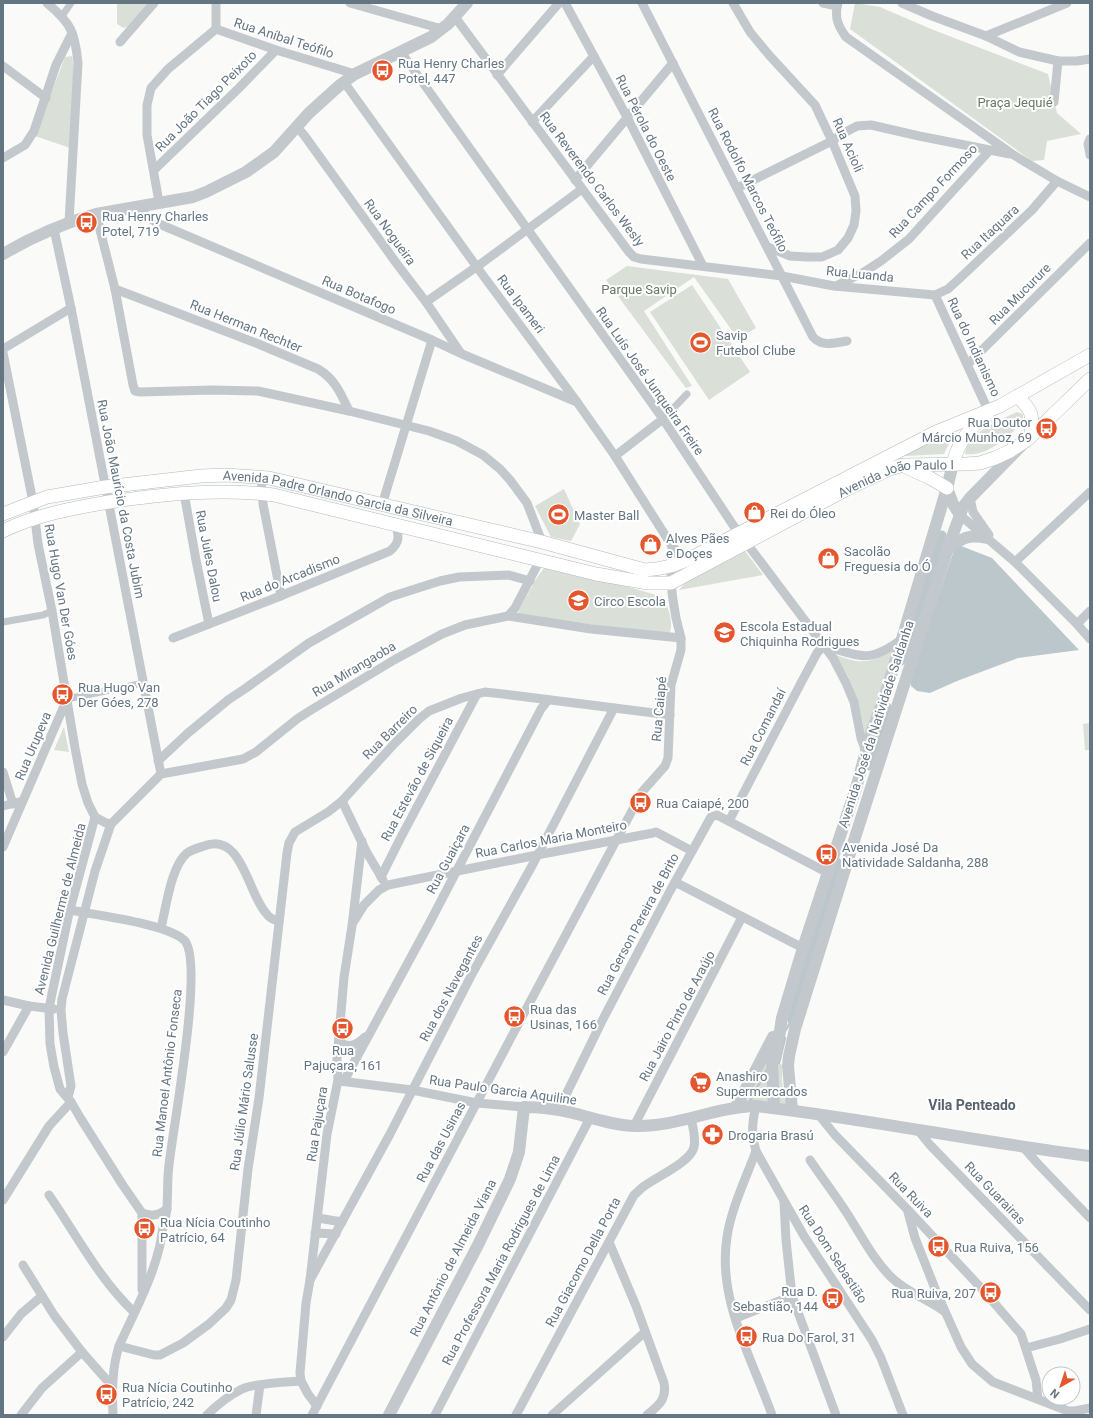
<svg xmlns="http://www.w3.org/2000/svg" width="1093" height="1418" font-family="Roboto,sans-serif">
<style>
.green{fill:#dadfd7}
.water{fill:#bbc7cb}
.lines{fill:none;stroke-linecap:round;stroke-linejoin:round}
.stream{stroke:#bbc7cb;stroke-width:2.5}
.canal{stroke:#bbc7cb;stroke-width:9}
.secondary-casing{stroke:#b3babf;stroke-width:14}
.pedestrian{stroke:#c3c8cc;stroke-width:7}
.minor{stroke:#c3c8cc;stroke-width:9}
.tertiary{stroke:#c3c8cc;stroke-width:12}
.secondary{stroke:#fff;stroke-width:13}
.labels{text-anchor:middle;dominant-baseline:central;stroke-width:4;stroke-linejoin:round;paint-order:stroke}
.street-label{font-size:13px;fill:#657683;stroke:#fff}
.poi-label{font-size:13px;fill:#657683;stroke:#fff;text-anchor:start}
.park-label{font-size:13px;fill:#687a64;stroke:#fff}
.neighbourhood-label{font-size:14px;font-weight:bold;fill:#57646e;stroke:#fff}
</style>
<rect width="100%" height="100%" fill="#fafaf8"/>
<g class="green">
<polygon points="117,3 150,3 131,25 124,28 117,24"/>
<polygon points="855,3 880,7 931,29 1048,74 1057,113 1081,134 1047,141 1044,160 1032,161 850,29"/>
<polygon points="72,56 74,68 70,148 35,136 65,57"/>
<polygon points="627,266 728,279 756,328 738,339 694,277 644,311 692,386 686,388 606,280"/>
<polygon points="692,285 750,372 709,400 650,312"/>
<path d="M1017 412 1023 414V420C1012 436 986 457 965 454 967 433 1000 420 1017 412Z"/>
<polygon points="961,422 953,435 944,454 905,456 903,452"/>
<polygon points="564,489 580,524 571,541 551,537 535,506"/>
<path d="M745 551 763 575 679 590C693 572 725 561 745 551Z"/>
<path d="M544 568 622 585 663 597C668 606 676 628 667 636L518 615 519 610 536 579Z"/>
<path d="M896 647 865 735C862 716 858 698 850 681 846 671 839 662 834 654 863 666 871 663 896 647Z"/>
<polygon points="1090,723 1090,750 1085,750 1083,724"/>
<polygon points="64,727 69,752 54,750 63,729"/>
<polygon points="766,1059 772,1065 779,1063 782,1065 782,1081 786,1107 746,1103"/>
</g>
<polygon class="water" points="956,544 992,558 1079,650 1018,658 957,681 930,693 917,691 911,686 911,678"/>
<g class="lines">
<g class="stream">
<polyline points="785,1031 792,1020"/>
<polyline points="779,1063 785,1038"/>
<polyline points="750,1101 767,1069"/>
</g>
<g class="canal">
<polyline points="901,661 942,535"/>
<polyline points="868,766 887,707"/>
<polyline points="792,1020 837,862"/>
</g>
<defs>
<g id="secondary">
<path d="M1017 396C1033 411 1033 415 1031 436"/>
<path d="M953 464C958 443 969 427 987 415"/>
<polyline points="906,467 930,478 947,488"/>
<path id="s1" d="M3 514 47 497 105 487 201 476 226 475 269 478 542 542 645 570C662 569 673 566 689 559L936 432 1000 406 1090 355"/>
<path id="s2" d="M3 531C36 515 73 508 109 502 164 494 219 488 274 495L596 574 648 583H671L847 489 890 469 903 465 966 464 980 463 995 458 1010 451 1027 440 1090 379"/>
</g>
</defs>
<use href="#secondary" class="secondary-casing"/>
<g class="pedestrian">
<polyline points="62,16 71,3"/>
<polyline points="663,419 687,394"/>
<polyline points="3,622 43,615 52,611"/>
<polyline points="67,699 144,683"/>
</g>
<g class="minor">
<path d="M47 3C71 23 75 32 78 63L69 222"/>
<polyline points="216,3 216,29"/>
<polyline points="350,3 442,29"/>
<polyline points="565,3 627,117 703,266"/>
<path d="M642 3 813 337C822 347 835 343 847 341"/>
<polyline points="733,3 750,32 769,55 815,105 832,141 855,196 856,211 854,225 848,238 838,250 822,257 807,257 790,256 768,247"/>
<polyline points="823,3 837,6"/>
<path d="M838 3C834 17 838 26 846 37L1012 154 1057 181 1090 197"/>
<polyline points="902,3 932,16 986,36 1019,52 1058,61 1077,61 1090,59"/>
<polyline points="455,17 629,252 634,257 641,259 782,276 834,286 935,295 948,289 960,278 1032,210 1057,181"/>
<polyline points="986,36 1067,3"/>
<polyline points="120,42 154,3"/>
<polyline points="401,52 663,419 733,525 833,658 846,683 854,702 861,738 866,752"/>
<polyline points="3,66 46,98"/>
<polyline points="497,75 559,3"/>
<polyline points="344,82 479,270 577,402 615,456 672,546 682,556 691,560"/>
<polyline points="1054,102 1058,61"/>
<polyline points="532,122 594,56"/>
<polyline points="296,126 304,135 397,264 426,302 460,352"/>
<polyline points="1090,139 1088,144 1090,155"/>
<polyline points="3,158 25,145 34,131 56,65 72,33"/>
<polyline points="154,170 239,88 276,50"/>
<polyline points="575,180 673,63"/>
<polyline points="737,188 832,141 842,134 857,126 871,125 919,136 1010,154"/>
<polyline points="159,202 147,135 147,105 151,88 168,69 216,29 276,50 355,74"/>
<polyline points="134,207 157,223 432,340 462,354 577,402"/>
<polyline points="96,214 115,289 133,385 135,391 140,392 212,390 258,391 349,411 429,431 457,441 483,455 500,469 510,480 527,503 542,542"/>
<polyline points="54,229 71,308 161,774"/>
<polyline points="836,286 864,272 881,261 909,239 989,151"/>
<path d="M115 289 256 343 318 369C335 379 341 394 349 411"/>
<polyline points="935,295 988,410"/>
<polyline points="426,302 482,263 582,189"/>
<polyline points="3,349 71,308"/>
<polyline points="3,353 33,502 38,544 52,611 75,748 82,784 88,803 95,817 106,823 111,824"/>
<polyline points="968,364 1090,243"/>
<polyline points="615,456 663,419"/>
<polyline points="261,477 263,504 281,596"/>
<polyline points="184,493 196,560 209,624"/>
<polyline points="970,498 973,512 989,535"/>
<polyline points="382,505 432,340"/>
<polyline points="960,515 1015,562 1077,624 1090,639"/>
<polyline points="1015,562 1090,492"/>
<polyline points="508,616 591,629 681,638"/>
<polyline points="1077,624 1090,611"/>
<path d="M173 638 273 599 390 551C400 542 399 537 396 525"/>
<path d="M823 646C861 655 867 665 902 639"/>
<polyline points="158,761 188,733 228,700 246,688 309,643 390,597 440,581 459,577 509,575 530,581"/>
<polyline points="3,772 13,804"/>
<polyline points="342,801 366,851 383,880"/>
<polyline points="3,806 19,802"/>
<polyline points="95,817 69,913 49,1008 50,1044 54,1067 60,1089 71,1102 81,1119 122,1184 142,1213"/>
<polyline points="729,821 802,681 817,653 823,646"/>
<polyline points="3,847 67,699"/>
<polyline points="381,877 400,839 477,694"/>
<polyline points="675,882 803,948"/>
<path d="M70 910C95 915 170 924 185 941 204 965 173 1127 169 1165 167 1179 168 1193 167 1207 167 1214 164 1221 163 1227 162 1233 161 1239 160 1245 152 1280 134 1313 119 1346 112 1368 112 1391 113 1415"/>
<polyline points="354,921 364,905 379,890 388,885 537,855 653,833 656,832 692,851"/>
<path d="M161 928C166 908 171 866 187 853 191 850 198 848 204 846 242 831 248 894 266 913 269 918 273 920 279 921"/>
<polyline points="3,1000 29,1006 54,1009"/>
<path d="M339 1040C347 1050 357 1045 365 1037"/>
<polyline points="3,1052 29,1006"/>
<polyline points="340,1081 412,1090 477,1103 524,1107"/>
<polyline points="344,1081 430,922 541,709 548,700"/>
<polyline points="68,1097 71,1086 63,1033 61,1010 62,999 95,871 111,824 161,774 243,759 256,752 297,719 311,710 394,660 442,634 465,625 508,616 515,608 540,560"/>
<path d="M756 1106C752 1122 751 1135 756 1151L804 1236 872 1340 881 1358 903 1415"/>
<polyline points="559,1109 602,1021 670,891 711,817 717,815 828,873"/>
<polyline points="818,1114 835,1135 907,1209 983,1290 1021,1334 1036,1380 1038,1399"/>
<polyline points="634,1126 742,917"/>
<polyline points="917,1129 930,1145 1090,1310"/>
<polyline points="1024,1148 1039,1165 1090,1218"/>
<path d="M756 1151C746 1178 731 1209 727 1237 717 1300 752 1358 772 1415"/>
<path d="M810 1160C824 1181 840 1201 853 1223 865 1242 875 1261 891 1277 907 1293 928 1299 945 1312"/>
<path d="M49 1195C76 1234 99 1279 134 1312"/>
<polyline points="3,1200 49,1126 71,1102"/>
<polyline points="784,1202 786,1240 792,1296 836,1415"/>
<polyline points="908,1212 915,1238 936,1291 961,1347 972,1364 993,1382 1068,1411 1075,1411 1090,1408"/>
<polyline points="142,1213 142,1290"/>
<path d="M142 1213C152 1217 159 1215 167 1209"/>
<polyline points="318,1218 342,1222"/>
<polyline points="315,1233 336,1234"/>
<path d="M609 1242 636 1306 664 1383C667 1399 659 1405 647 1415"/>
<polyline points="23,1265 54,1315 82,1352 112,1386"/>
<polyline points="310,1280 390,1134 472,974 533,864 614,708"/>
<polyline points="736,1318 792,1296"/>
<polyline points="3,1337 21,1314 42,1296"/>
<polyline points="119,1346 154,1355 160,1355 183,1343 209,1324 226,1308 231,1300 236,1280 248,1169 259,1098 287,853 289,843 295,832 328,812 342,801 394,744 419,719 429,711 462,698 477,694 485,692 503,694 670,715"/>
<polyline points="1026,1348 1060,1339 1090,1329"/>
<polyline points="317,1406 308,1394 301,1381 300,1373 306,1303 310,1280 327,1134 338,1080 337,1059 344,977 352,926 362,841"/>
<polyline points="21,1415 42,1388 82,1352"/>
<path d="M207 1415C217 1405 230 1395 242 1389 255 1383 286 1382 301 1381"/>
<polyline points="256,1415 260,1385"/>
<polyline points="312,1415 514,1032 642,792 665,766 668,758 671,685 681,650 681,638 676,618 673,600 671,583 671,566 673,557 672,546"/>
<polyline points="435,1415 590,1118"/>
<path d="M516 1415 634 1195C637 1193 640 1189 643 1187 656 1177 691 1162 694 1147 696 1138 693 1127 691 1119"/>
<polyline points="552,1415 645,1332"/>
</g>
<g class="tertiary">
<path d="M3 254C32 237 64 223 96 214L193 197 206 192 246 172 274 152 309 113 340 85 355 74 431 37 448 24 467 3"/>
<polyline points="947,488 953,504 960,515"/>
<path d="M948 549C962 538 968 534 987 538"/>
<polyline points="736,1107 758,1066 773,1037"/>
<polyline points="774,1108 772,1061 779,1037 782,1018 803,948 857,785 870,736 885,696 947,488 953,464"/>
<polyline points="792,1110 788,1066 789,1056 795,1029 851,850 949,545 963,507 970,498 1021,446"/>
<path d="M389 1415 478 1245 510 1179 519 1152 524 1107C541 1107 557 1109 573 1113 593 1118 615 1126 636 1126 677 1127 715 1107 756 1106 868 1119 978 1142 1090 1156"/>
</g>
<use href="#secondary" class="secondary"/>
</g>
<defs>
<symbol id="bus-disc" viewBox="-11 -11 22 22"><circle r="9.5" fill="#e4572e" stroke="#fff"/><path d="M-5-6H5V4H4V6H2V4H-2V6H-4V4H-5ZM-3.5-4V0h7V-4ZM-3.5 1.2v1.5H-2V1.2ZM2 1.2v1.5H3.5V1.2Z" fill="#fff"/></symbol>
<symbol id="stadium-disc" viewBox="-11 -11 22 22"><circle r="9.5" fill="#e4572e" stroke="#fff"/><path d="M0-5a6.5 5 0 1 0 0 10a6.5 5 0 1 0 0-10ZM-3.5-1.8h7v3.6h-7Z" fill="#fff"/></symbol>
<symbol id="shop-disc" viewBox="-11 -11 22 22"><circle r="9.5" fill="#e4572e" stroke="#fff"/><path d="M-5-2.5h2.3a2.7 3.5 0 0 1 5.4 0H5L5.5 6h-11ZM-1.5-2.5h3a1.5 2.3 0 0 0-3 0Z" fill="#fff"/></symbol>
<symbol id="school-disc" viewBox="-11 -11 22 22"><circle r="9.5" fill="#e4572e" stroke="#fff"/><path d="M0-5L7-2L0 1L-7-2ZM-4 1L0 2.5L4 1V4Q0 6-4 4Z" fill="#fff"/></symbol>
<symbol id="supermarket-disc" viewBox="-11 -11 22 22"><circle r="9.5" fill="#e4572e" stroke="#fff"/><path d="M-6-5.5h2.5l.6 2H6L4.5 2H-2.5L-4.4-4H-6ZM-1.5 3.2a1.3 1.3 0 1 0 .1 0ZM3 3.2a1.3 1.3 0 1 0 .1 0Z" fill="#fff"/></symbol>
<symbol id="pharmacy-disc" viewBox="-11 -11 22 22"><circle r="9.5" fill="#e4572e" stroke="#fff"/><path d="M-2-6h4v4h4v4h-4v4h-4v-4h-4v-4h4Z" fill="#fff"/></symbol>
</defs>
<g fill-rule="evenodd">
<use href="#bus-disc" x="370" y="58" width="25" height="25"/>
<use href="#bus-disc" x="74" y="210" width="25" height="25"/>
<use href="#stadium-disc" x="688" y="330" width="25" height="25"/>
<use href="#bus-disc" x="1034" y="416" width="25" height="25"/>
<use href="#shop-disc" x="742" y="500" width="25" height="25"/>
<use href="#stadium-disc" x="546" y="502" width="25" height="25"/>
<use href="#shop-disc" x="638" y="532" width="25" height="25"/>
<use href="#shop-disc" x="816" y="546" width="25" height="25"/>
<use href="#school-disc" x="566" y="588" width="25" height="25"/>
<use href="#school-disc" x="712" y="620" width="25" height="25"/>
<use href="#bus-disc" x="50" y="682" width="25" height="25"/>
<use href="#bus-disc" x="628" y="790" width="25" height="25"/>
<use href="#bus-disc" x="814" y="842" width="25" height="25"/>
<use href="#bus-disc" x="502" y="1004" width="25" height="25"/>
<use href="#bus-disc" x="330" y="1016" width="25" height="25"/>
<use href="#supermarket-disc" x="688" y="1070" width="25" height="25"/>
<use href="#pharmacy-disc" x="700" y="1122" width="25" height="25"/>
<use href="#bus-disc" x="132" y="1216" width="25" height="25"/>
<use href="#bus-disc" x="926" y="1234" width="25" height="25"/>
<use href="#bus-disc" x="978" y="1280" width="25" height="25"/>
<use href="#bus-disc" x="820" y="1286" width="25" height="25"/>
<use href="#bus-disc" x="734" y="1324" width="25" height="25"/>
<use href="#bus-disc" x="94" y="1382" width="25" height="25"/>
</g>
<g class="labels">
<g class="street-label">
<text transform="translate(284 38) rotate(18)">Rua Aníbal Teófilo</text>
<text transform="translate(206 101) rotate(-45)">Rua João Tiago Peixoto</text>
<text transform="translate(646 128) rotate(63)">Rua Pérola do Oeste</text>
<text transform="translate(848 145) rotate(66)">Rua Acioli</text>
<text transform="translate(592 179) rotate(53)">Rua Reverendo Carlos Wesly</text>
<text transform="translate(748 180) rotate(63)">Rua Rodolfo Marcos Teófilo</text>
<text transform="translate(933 191) rotate(-47)">Rua Campo Formoso</text>
<text transform="translate(390 232) rotate(54)">Rua Nogueira</text>
<text transform="translate(990 232) rotate(-43)">Rua Itaquara</text>
<text transform="translate(860 274) rotate(6)">Rua Luanda</text>
<text transform="translate(1020 294) rotate(-45)">Rua Mucurure</text>
<text transform="translate(359 295) rotate(23)">Rua Botafogo</text>
<text transform="translate(521 304) rotate(53)">Rua Ipameri</text>
<text transform="translate(246 326) rotate(22)">Rua Herman Rechter</text>
<text transform="translate(974 347) rotate(65)">Rua do Indianismo</text>
<text transform="translate(650 381) rotate(55)">Rua Luís José Junqueira Freire</text>
<text stroke="none"><textPath href="#s2" startOffset="934">Avenida João Paulo I</textPath></text>
<text transform="translate(121 499) rotate(79)">Rua João Maurício da Costa Jubim</text>
<text stroke="none"><textPath href="#s1" startOffset="342">Avenida Padre Orlando Garcia da Silveira</textPath></text>
<text transform="translate(209 556) rotate(79)">Rua Jules Dalou</text>
<text transform="translate(290 578) rotate(-22)">Rua do Arcadismo</text>
<text transform="translate(61 592) rotate(80)">Rua Hugo Van Der Góes</text>
<text transform="translate(354 669) rotate(-31)">Rua Mirangaoba</text>
<text transform="translate(659 709) rotate(-85)">Rua Caiapé</text>
<text transform="translate(876 724) rotate(-72)">Avenida José da Natividade Saldanha</text>
<text transform="translate(763 727) rotate(-63)">Rua Comandaí</text>
<text transform="translate(390 732) rotate(-45)">Rua Barreiro</text>
<text transform="translate(33 746) rotate(-67)">Rua Urupeva</text>
<text transform="translate(417 779) rotate(-62)">Rua Estevão de Siqueira</text>
<text transform="translate(551 839) rotate(-11)">Rua Carlos Maria Monteiro</text>
<text transform="translate(448 859) rotate(-62)">Rua Guaiçara</text>
<text transform="translate(60 909) rotate(-76)">Avenida Guilherme de Almeida</text>
<text transform="translate(638 924) rotate(-62)">Rua Gerson Pereira de Brito</text>
<text transform="translate(451 988) rotate(-62)">Rua dos Navegantes</text>
<text transform="translate(677 1016) rotate(-62)">Rua Jairo Pinto de Araújo</text>
<text transform="translate(167 1073) rotate(-83)">Rua Manoel Antônio Fonseca</text>
<text transform="translate(503 1090) rotate(8)">Rua Paulo Garcia Aquiline</text>
<text transform="translate(244 1102) rotate(-82)">Rua Júlio Mário Salusse</text>
<text transform="translate(317 1124) rotate(-81)">Rua Pajuçara</text>
<text transform="translate(441 1142) rotate(-62)">Rua das Usinas</text>
<text transform="translate(995 1193) rotate(46)">Rua Guarairas</text>
<text transform="translate(911 1195) rotate(46)">Rua Ruiva</text>
<text transform="translate(833 1254) rotate(57)">Rua Dom Sebastião</text>
<text transform="translate(453 1258) rotate(-63)">Rua Antônio de Almeida Viana</text>
<text transform="translate(501 1260) rotate(-62)">Rua Professora Maria Rodrigues de Lima</text>
<text transform="translate(583 1262) rotate(-62)">Rua Giacomo Della Porta</text>
</g>
<g class="poi-label">
<text x="398" y="63">Rua Henry Charles<tspan x="398" dy="15">Potel, 447</tspan></text>
<text x="102" y="216">Rua Henry Charles<tspan x="102" dy="15">Potel, 719</tspan></text>
<text x="716" y="335">Savip<tspan x="716" dy="15">Futebol Clube</tspan></text>
<text x="1032" y="422" text-anchor="end">Rua Doutor<tspan x="1032" dy="15">Márcio Munhoz, 69</tspan></text>
<text x="770" y="513">Rei do Óleo</text>
<text x="574" y="515">Master Ball</text>
<text x="666" y="538">Alves Pães<tspan x="666" dy="15">e Doçes</tspan></text>
<text x="844" y="551">Sacolão<tspan x="844" dy="15">Freguesia do Ó</tspan></text>
<text x="594" y="601">Circo Escola</text>
<text x="740" y="626">Escola Estadual<tspan x="740" dy="15">Chiquinha Rodrigues</tspan></text>
<text x="78" y="687">Rua Hugo Van<tspan x="78" dy="15">Der Góes, 278</tspan></text>
<text x="656" y="803">Rua Caiapé, 200</text>
<text x="842" y="847">Avenida José Da<tspan x="842" dy="15">Natividade Saldanha, 288</tspan></text>
<text x="530" y="1009">Rua das<tspan x="530" dy="15">Usinas, 166</tspan></text>
<text x="343" y="1050" text-anchor="middle">Rua<tspan x="343" dy="15">Pajuçara, 161</tspan></text>
<text x="716" y="1076">Anashiro<tspan x="716" dy="15">Supermercados</tspan></text>
<text x="728" y="1135">Drogaria Brasú</text>
<text x="160" y="1222">Rua Nícia Coutinho<tspan x="160" dy="15">Patrício, 64</tspan></text>
<text x="954" y="1247">Rua Ruiva, 156</text>
<text x="818" y="1291" text-anchor="end">Rua D.<tspan x="818" dy="15">Sebastião, 144</tspan></text>
<text x="976" y="1293" text-anchor="end">Rua Ruiva, 207</text>
<text x="762" y="1337">Rua Do Farol, 31</text>
<text x="122" y="1387">Rua Nícia Coutinho<tspan x="122" dy="15">Patrício, 242</tspan></text>
</g>
<g class="park-label">
<text x="1015" y="102">Praça Jequié</text>
<text x="639" y="289">Parque Savip</text>
</g>
<g class="neighbourhood-label">
<text x="972" y="1105">Vila Penteado</text>
</g>
</g>
<rect width="1093" height="1418" fill="none" stroke="#657683" stroke-width="8"/>
<g transform="translate(1061 1386) rotate(219)"><circle r="19" fill="#ffffff" stroke="#c1c8cd"/>
<path d="M0-3L7 15L0 10L-7 15Z" fill="#e4572e"/>
<text y="-6" font-size="11" font-weight="bold" text-anchor="middle" fill="#657683">N</text>
</g>
</svg>
